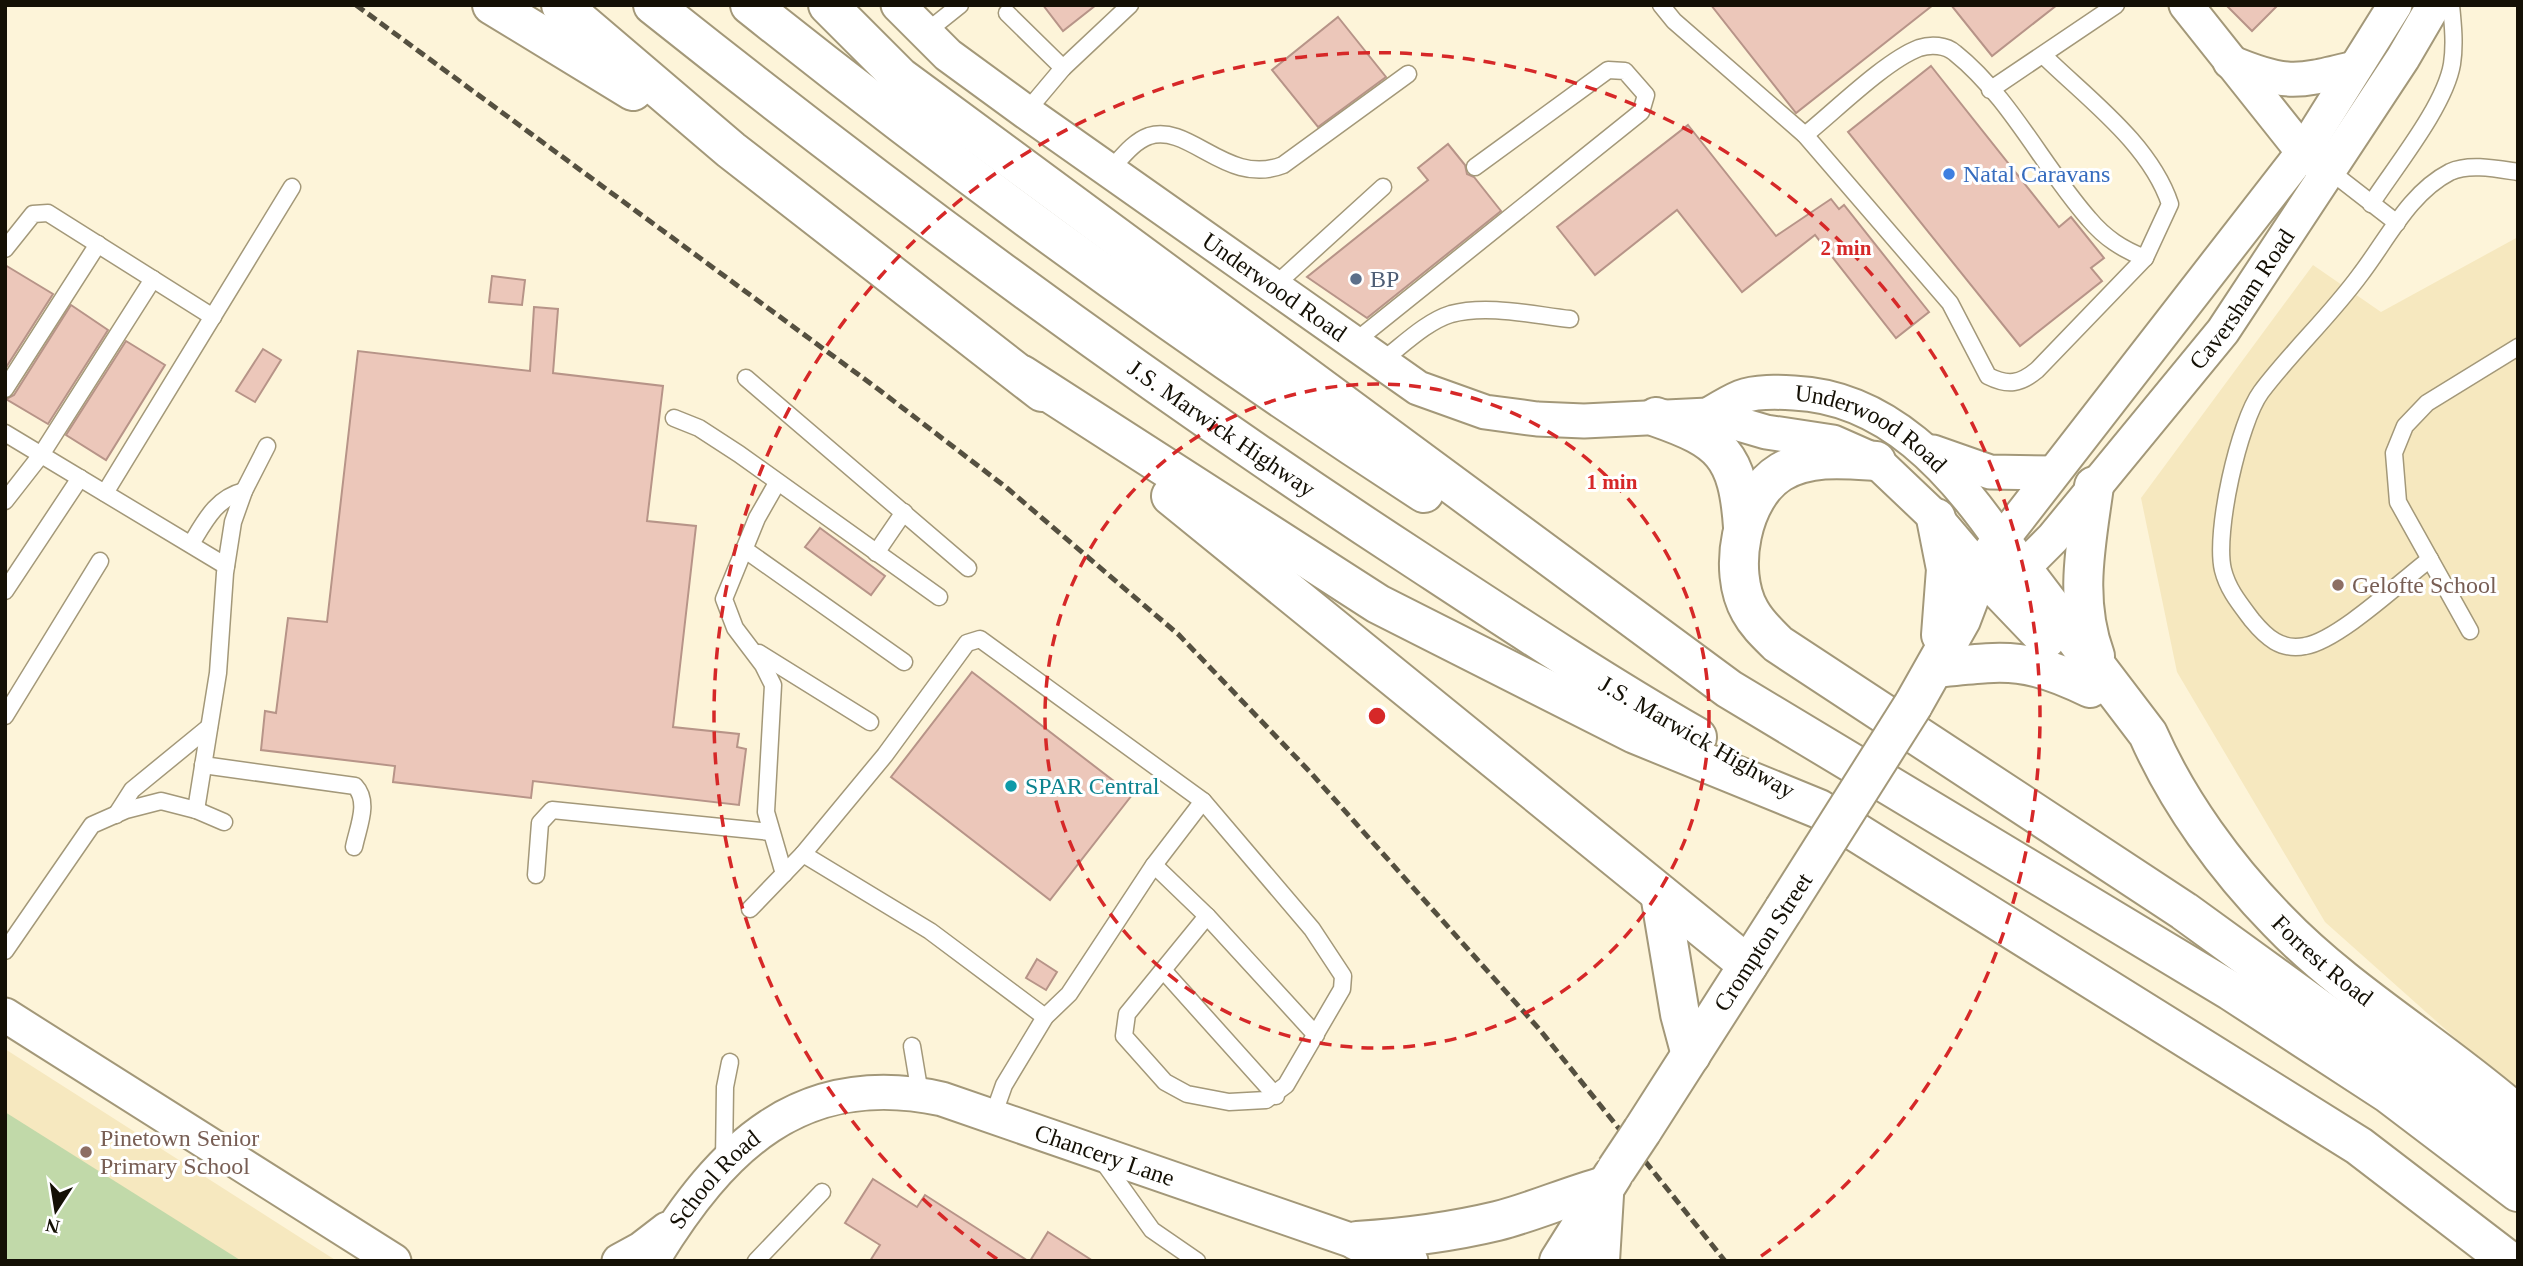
<svg xmlns="http://www.w3.org/2000/svg" width="2523" height="1266" font-family="'Times New Roman',serif">
<style>
.built{fill:#f6e8bf}
.green{fill:#c1d9a9}
.building{fill:#ecc7ba;stroke:#b79488;stroke-width:2}
.lines{fill:none;stroke-linecap:round;stroke-linejoin:round}
.lane-casing{stroke:#a39879;stroke-width:19}
.street-casing{stroke:#a39879;stroke-width:37}
.secondary-casing{stroke:#a39879;stroke-width:42}
.highway-casing{stroke:#a39879;stroke-width:42}
.lane{stroke:#fff;stroke-width:16}
.street{stroke:#fff;stroke-width:33}
.secondary{stroke:#fff;stroke-width:38}
.highway{stroke:#fff;stroke-width:38}
.rail{stroke:#555040;stroke-width:5;stroke-dasharray:10 5;stroke-linecap:butt}
.secondary-bridge-casing{stroke:#a39879;stroke-width:42;stroke-linecap:butt}
.secondary-bridge{stroke:#fff;stroke-width:38}
.ring{fill:none;stroke:#d62828;stroke-width:3.5;stroke-dasharray:12 9}
.shop-dot{fill:#3f7fe0;stroke:#fff;stroke-width:2.5}
.service-dot{fill:#5c6f8a;stroke:#fff;stroke-width:2.5}
.education-dot{fill:#8d6e63;stroke:#fff;stroke-width:2.5}
.culture-dot{fill:#0f9aa8;stroke:#fff;stroke-width:2.5}
.labels{text-anchor:middle;dominant-baseline:central;stroke-width:6;stroke-linejoin:round;paint-order:stroke}
.shop-label{font-size:24px;fill:#366cbe;stroke:#fff;text-anchor:start}
.service-label{font-size:24px;fill:#4e5e75;stroke:#fff;text-anchor:start}
.street-label{font-size:24px;fill:#141005;stroke:#fff}
.education-label{font-size:24px;fill:#785e54;stroke:#fff;text-anchor:start}
.culture-label{font-size:24px;fill:#0d838f;stroke:#fff;text-anchor:start}
.centre{fill:#d62828;stroke:#fff;stroke-width:3.5}
.ring-label{font-size:21px;text-anchor:middle;font-weight:bold;fill:#d62828;stroke:#fff;stroke-width:6;stroke-linejoin:round;paint-order:stroke}
</style>
<rect width="100%" height="100%" fill="#fdf4d9"/>
<g class="built">
<polygon points="2518,237 2518,1094 2325,922 2177,672 2141,498 2313,265 2381,312"/>
<polygon points="5,1049 329,1256 337,1261 5,1261"/>
</g>
<polygon class="green" points="5,1112 240,1260 5,1261"/>
<g class="building">
<polygon points="1043,5 1096,5 1063,31"/>
<polygon points="1711,5 1933,5 1796,113"/>
<polygon points="1951,5 2057,5 1992,56"/>
<polygon points="2226,5 2278,5 2252,31"/>
<polygon points="1338,17 1386,77 1318,127 1272,70"/>
<polygon points="1931,66 2059,227 2071,217 2104,258 2091,268 2102,281 2020,346 1848,132"/>
<polygon points="1688,125 1776,236 1831,199 1839,209 1844,205 1929,312 1896,338 1815,235 1742,292 1677,210 1595,275 1557,227"/>
<polygon points="1448,144 1465,165 1467,174 1474,177 1501,211 1367,318 1307,277 1428,180 1418,168"/>
<polygon points="5,265 53,294 5,369"/>
<polygon points="492,276 525,280 522,305 489,302"/>
<polygon points="71,305 108,330 48,424 6,399 14,395"/>
<polygon points="534,307 558,309 553,373 663,386 647,521 696,526 673,727 739,734 737,747 746,749 739,805 533,781 531,798 393,782 395,766 261,750 265,711 276,713 288,618 327,622 358,351 530,371"/>
<polygon points="126,341 165,365 106,460 66,435"/>
<polygon points="263,349 281,360 255,402 236,391"/>
<polygon points="820,528 885,576 871,595 805,547"/>
<polygon points="972,672 1132,795 1050,900 891,777"/>
<polygon points="1037,959 1057,972 1046,990 1026,978"/>
<polygon points="873,1179 917,1207 925,1195 1028,1261 870,1261 880,1245 845,1223"/>
<polygon points="1048,1232 1093,1261 1030,1261"/>
</g>
<g class="lines">
<defs>
<g id="lane">
<path d="M1661 5 1674 21 1805 135 1950 303 1988 376C2008 386 2020 384 2037 370L2145 258 2170 204C2150 144 2088 99 2044 56"/>
<polyline points="1007,13 1063,68"/>
<polyline points="925,33 960,5"/>
<polyline points="1990,90 2116,5"/>
<polyline points="1026,112 1063,68 1130,5"/>
<path d="M1805 135C1835 111 1885 61 1919 48 1931 44 1946 45 1955 53 2010 97 2043 167 2089 219 2105 238 2122 249 2145 258"/>
<polyline points="2330,171 2397,223"/>
<path d="M1108 172C1120 160 1132 142 1149 136 1190 123 1227 187 1283 165L1408 74"/>
<path d="M2371 204C2395 167 2445 106 2452 64 2455 45 2453 25 2451 5"/>
<polyline points="5,249 33,214 48,213 213,317"/>
<polyline points="1273,287 1383,187"/>
<polyline points="1352,344 1641,112 1646,95 1625,71 1608,70 1475,167"/>
<path d="M1379 363C1401 347 1425 322 1451 314 1487 304 1533 315 1570 319"/>
<polyline points="746,378 968,568"/>
<polyline points="5,389 98,244"/>
<polyline points="674,418 699,428 739,454 939,597"/>
<polyline points="5,433 226,566"/>
<polyline points="777,483 757,518 724,599 735,628 763,665 773,685 766,812 784,874"/>
<polyline points="105,493 292,187"/>
<polyline points="5,501 41,455 153,279"/>
<path d="M191 544C205 521 216 498 244 491"/>
<polyline points="744,549 904,662"/>
<polyline points="876,553 904,512"/>
<path d="M2430 559C2400 582 2339 640 2305 646 2281 651 2266 637 2252 620 2240 604 2228 590 2223 570 2214 533 2239 422 2261 392 2292 351 2330 316 2360 275 2387 240 2409 193 2450 172 2469 163 2498 169 2518 172"/>
<polyline points="5,591 80,478"/>
<polyline points="2470,631 2398,502 2394,453 2405,426 2427,403 2518,347"/>
<polyline points="759,653 870,722"/>
<polyline points="5,716 100,561"/>
<path d="M203 765 355 786C370 802 358 827 354 847"/>
<polyline points="196,810 218,673 225,573 233,522 244,491 267,446"/>
<polyline points="116,815 132,790 209,727"/>
<polyline points="803,854 885,755 967,643 980,639 1203,801 1312,929 1343,976 1342,989 1286,1085 1266,1100 1229,1102 1187,1094 1165,1082 1124,1036 1127,1014 1207,916"/>
<polyline points="1154,865 1207,916 1316,1035"/>
<polyline points="536,875 540,823 552,810 771,832"/>
<polyline points="750,909 803,854 930,931 1045,1017"/>
<polyline points="5,951 92,825 126,810 161,801 196,810 224,822"/>
<polyline points="1163,970 1276,1096"/>
<polyline points="912,1046 920,1094"/>
<polyline points="993,1116 1004,1085 1045,1017 1069,994 1154,865 1203,801"/>
<polyline points="1102,1160 1152,1230 1197,1261"/>
<polyline points="724,1161 725,1087 730,1062"/>
<polyline points="756,1261 822,1192"/>
</g>
<g id="street">
<path id="s1" d="M898 5 948 55 1026 112 1418 388 1485 412 1537 419 1584 421 1708 415 1766 432 1833 442 1876 461 1936 518 1980 570"/>
<polyline points="2186,5 2303,152 2319,164"/>
<path d="M2230 62C2287 86 2297 82 2355 68"/>
<path id="s2" d="M1708 415C1718 409 1729 402 1741 397 1756 391 1778 392 1794 393 1887 397 1952 470 2001 541L2303 152 2395 5"/>
<polyline points="1933,452 1990,472 2053,473"/>
<path id="s3" d="M2021 570 2053 538 2223 331 2403 58 2434 5"/>
<polyline points="5,1015 394,1261"/>
<polyline points="619,1261 641,1249 667,1229"/>
<path id="s4" d="M652 1261C721 1148 800 1068 942 1099L1411 1261"/>
</g>
<g id="secondary">
<path d="M2094 486C2086 545 2074 598 2095 656"/>
<polyline points="1936,518 1946,569 1941,635"/>
<polyline points="1980,570 2046,639"/>
<path d="M1935 668C2004 661 2025 656 2090 688"/>
<path id="s5" d="M1913 705 1961 620 1980 570 2001 541 2148 734C2178 802 2226 868 2278 921 2347 993 2442 1048 2518 1115"/>
<polyline points="1642,1131 1784,909"/>
<path d="M1357 1241C1404 1238 1451 1232 1497 1221 1533 1212 1568 1196 1605 1186"/>
<polyline points="1559,1261 1613,1175"/>
<polyline points="1600,1261 1604,1195"/>
</g>
<g id="highway">
<polyline points="492,5 633,91"/>
<polyline points="561,5 731,150 1042,392"/>
<path id="s6" d="M653 5C899 201 1151 387 1415 559 1508 620 1600 681 1697 737"/>
<path d="M750 5C967 178 1191 342 1424 493"/>
<polyline points="828,5 900,77 1729,689 2231,991 2389,1094 2518,1192"/>
<polyline points="1022,375 1378,604 1635,734 1819,809 2359,1146 2509,1261"/>
<path d="M1656 417C1722 440 1738 455 1743 527"/>
<path d="M1876 461C1845 459 1810 455 1781 472 1741 496 1727 571 1750 611 1757 624 1768 634 1778 644L2184 911 2476 1123 2518 1161"/>
<polyline points="1171,496 1748,965"/>
<polyline points="1660,894 1680,1014 1691,1055"/>
</g>
</defs>
<use href="#lane" class="lane-casing"/>
<use href="#street" class="street-casing"/>
<use href="#secondary" class="secondary-casing"/>
<use href="#highway" class="highway-casing"/>
<use href="#lane" class="lane"/>
<use href="#street" class="street"/>
<use href="#secondary" class="secondary"/>
<use href="#highway" class="highway"/>
<polyline class="rail" points="356,5 878,389 1007,488 1179,635 1311,773 1540,1030 1725,1261"/>
<defs>
<g id="secondary-bridge">
<polyline points="1784,909 1913,705"/>
<polyline points="1616,1170 1642,1131"/>
</g>
</defs>
<use href="#secondary-bridge" class="secondary-bridge-casing"/>
<use href="#secondary-bridge" class="secondary-bridge"/>
</g>
<g class="ring">
<circle cx="1377" cy="716" r="332"/>
<path d="M997 1259A663 663 0 1 1 1757 1259"/>
</g>
<circle class="shop-dot" cx="1949" cy="174" r="7"/>
<circle class="service-dot" cx="1356" cy="279" r="7"/>
<g class="education-dot">
<circle cx="2338" cy="585" r="7"/>
<circle cx="86" cy="1152" r="7"/>
</g>
<circle class="culture-dot" cx="1011" cy="786" r="7"/>
<g class="labels">
<g class="shop-label">
<text x="1963" y="174">Natal Caravans</text>
</g>
<g class="service-label">
<text x="1370" y="279">BP</text>
</g>
<g class="street-label">
<text stroke="none"><textPath href="#s1" startOffset="471">Underwood Road</textPath></text>
<text stroke="none"><textPath href="#s3" startOffset="350">Caversham Road</textPath></text>
<text stroke="none"><textPath href="#s6" startOffset="709">J.S. Marwick Highway</textPath></text>
<text stroke="none"><textPath href="#s2" startOffset="177">Underwood Road</textPath></text>
<text transform="translate(1697 737) rotate(30)">J.S. Marwick Highway</text>
<text transform="translate(1763 942) rotate(-57)">Crompton Street</text>
<text stroke="none"><textPath href="#s5" startOffset="718">Forrest Road</textPath></text>
<text stroke="none"><textPath href="#s4" startOffset="532">Chancery Lane</textPath></text>
<text stroke="none"><textPath href="#s4" startOffset="103">School Road</textPath></text>
</g>
<g class="education-label">
<text x="2352" y="585">Gelofte School</text>
<text x="100" y="1138">Pinetown Senior<tspan x="100" dy="28">Primary School</tspan></text>
</g>
<g class="culture-label">
<text x="1025" y="786">SPAR Central</text>
</g>
</g>
<circle cx="1377" cy="716" r="10" class="centre"/>
<g class="ring-label">
<text x="1846" y="255">2 min</text>
<text x="1612" y="489">1 min</text>
</g>
<rect width="2523" height="1266" fill="none" stroke="#141005" stroke-width="14"/>
<g transform="translate(56 1210) rotate(192)" stroke="#ffffff" stroke-width="5" paint-order="stroke">
<path d="M0-5L12 26L0 18L-12 26Z" fill="#141005"/>
<text y="-10" font-size="19" font-weight="bold" text-anchor="middle" fill="#141005">N</text>
</g>
</svg>
